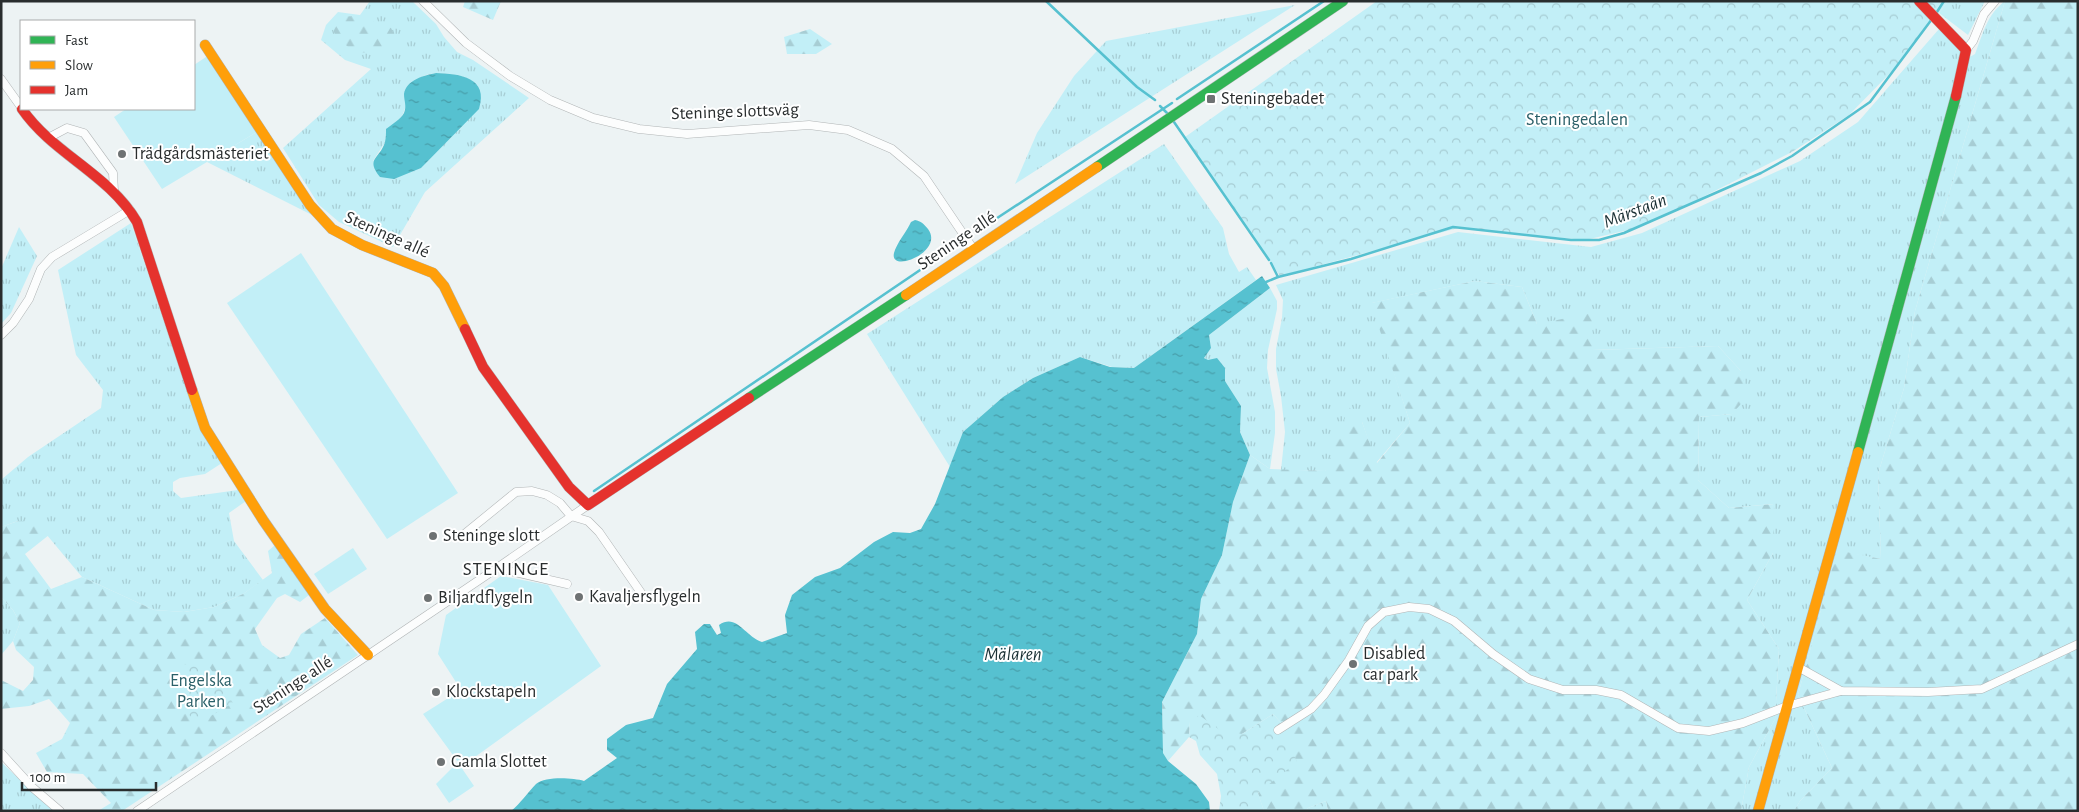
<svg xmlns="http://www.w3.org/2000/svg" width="2079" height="812" font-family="'Alegreya Sans',sans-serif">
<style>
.grass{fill:url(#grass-tufts);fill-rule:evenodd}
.forest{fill:url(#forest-firs)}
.park{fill:url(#park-crowns)}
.garden{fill:#c2eff7}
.water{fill:url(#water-ripples)}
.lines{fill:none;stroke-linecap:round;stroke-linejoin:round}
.stream{stroke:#56c1d0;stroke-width:2.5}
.street-casing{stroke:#b1b5b6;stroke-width:9}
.fast-casing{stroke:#b1b5b6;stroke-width:11}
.slow-casing{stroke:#b1b5b6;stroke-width:11}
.jam-casing{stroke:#b1b5b6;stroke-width:11}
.street{stroke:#fcfdfd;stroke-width:8}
.fast{stroke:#30b455;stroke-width:10}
.slow{stroke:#ff9f0a;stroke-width:10}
.jam{stroke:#e5322d;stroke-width:10}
.poi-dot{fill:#6e7273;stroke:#fff;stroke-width:2}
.labels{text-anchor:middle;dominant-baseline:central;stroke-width:4;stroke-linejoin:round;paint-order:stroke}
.poi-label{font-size:18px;fill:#292d2e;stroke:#fff;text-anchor:start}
.street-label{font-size:18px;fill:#292d2e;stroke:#fff}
.park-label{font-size:18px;fill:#2b6069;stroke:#fff}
.water-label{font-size:19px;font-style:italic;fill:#1a3034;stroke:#fff}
.neighbourhood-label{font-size:19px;letter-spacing:1px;fill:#292d2e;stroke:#fff}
</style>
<defs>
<pattern id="grass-tufts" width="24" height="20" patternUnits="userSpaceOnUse" patternTransform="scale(1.25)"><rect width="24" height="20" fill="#c2eff7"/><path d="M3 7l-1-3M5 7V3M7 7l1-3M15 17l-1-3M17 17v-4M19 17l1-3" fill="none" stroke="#a7cdd4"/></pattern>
<pattern id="forest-firs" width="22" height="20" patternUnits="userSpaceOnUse" patternTransform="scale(1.25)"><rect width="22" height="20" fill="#c2eff7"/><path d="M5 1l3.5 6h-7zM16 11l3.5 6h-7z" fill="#a7cdd4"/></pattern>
<pattern id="park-crowns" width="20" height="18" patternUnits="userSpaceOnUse" patternTransform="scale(1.25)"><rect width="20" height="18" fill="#c2eff7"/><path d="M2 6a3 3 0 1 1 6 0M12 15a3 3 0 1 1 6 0" fill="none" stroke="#a7cdd4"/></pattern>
<pattern id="water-ripples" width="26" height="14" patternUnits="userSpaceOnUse" patternTransform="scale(1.25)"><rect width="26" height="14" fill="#56c1d0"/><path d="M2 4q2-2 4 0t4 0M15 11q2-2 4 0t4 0" fill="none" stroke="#479da9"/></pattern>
</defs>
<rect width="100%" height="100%" fill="#edf3f4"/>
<g class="grass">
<path d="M370 1H412L436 24 444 37 457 52 473 60 529 98 425 192 393 247 339 222 319 205 283 148 371 69 345 60 321 40 326 25 338 12 360 15ZM436 73C452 74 466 74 478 86L373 161 403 114 415 80 426 75Z"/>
<polygon points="1948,1 1985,1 1968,35 1939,13"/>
<path d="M2005 1 1915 311 1904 388 1878 474 1881 559 1837 551 1798 695 1832 768 1800 801 1794 811H1741L1749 767 1775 719 1779 649 1747 600 1773 553V504L1729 508 1698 480 1699 417 1732 414 1741 371 1718 346 1592 350 1537 324 1522 287 1475 281 1372 303 1410 423 1376 463 1362 422 1325 471 1281 470 1285 432 1281 396 1276 369V349L1282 318 1283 300 1276 285 1458 232 1591 247 1642 233 1800 161 1858 122 1939 29 1961 49V62L1975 54C1983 34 1987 14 2005 1Z"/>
<polygon points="1295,5 1015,184 1037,133 1074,76 1106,41"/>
<polygon points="257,132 316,217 207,162"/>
<polygon points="1164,144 1223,228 1229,254 1239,272 1247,267 1256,280 1134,368 1112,367 1080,357 1033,378 1003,397 963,432 950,467 867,334"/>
<polygon points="131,223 199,427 222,463 205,474 180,478 173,482 173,491 181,498 238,490 246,501 229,513 234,541 263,580 243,594 214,607 184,612 154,610 82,577 36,522 18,521 1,527 1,480 28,457 101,408 103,390 76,355 58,270"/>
<polygon points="19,227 37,256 11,313 1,324 1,269"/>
<polygon points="1270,288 1277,301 1277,309 1268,350 1267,368 1275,412 1275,433 1270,469 1250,455 1240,432 1241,406 1225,381 1204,357 1211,348 1209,335"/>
<polygon points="1,597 13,610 20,623 13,641 1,655"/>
<polygon points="1,762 53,811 1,811"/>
</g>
<g class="forest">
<polygon points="465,1 501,1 493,20 463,7"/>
<polygon points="2005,1 2078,1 2078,811 1794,811 1800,801 1832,768 1798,695 1837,550 1881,559 1878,474 1904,388 1915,311"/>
<polygon points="347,16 363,18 391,28 400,47 381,55 353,51 336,37 332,27 336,17"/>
<polygon points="810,29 832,44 816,54 787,54 784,37"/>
<polygon points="1475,281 1522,287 1537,324 1592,313 1593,350 1718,346 1741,371 1748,396 1732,414 1699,417 1698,480 1729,508 1774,504 1773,553 1747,600 1779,649 1775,719 1749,767 1741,811 1328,811 1326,801 1308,808 1306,811 1264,811 1258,794 1284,726 1273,714 1242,734 1224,734 1190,722 1189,737 1168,761 1163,753 1162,702 1197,634 1201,599 1222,555 1233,502 1250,455 1270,469 1325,471 1349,407 1362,422 1377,463 1410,423 1371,303"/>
<polygon points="18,521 36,521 49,535 25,554 51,589 82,577 154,610 184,612 214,607 243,594 272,573 268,551 275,545 309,595 300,602 285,594 277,598 255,629 262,645 280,658 289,655 301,634 325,618 358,655 122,811 98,811 111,803 83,774 47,772 36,753 62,739 70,723 49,699 29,706 1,709 1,680 23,691 33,680 34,667 16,650 13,641 20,623 13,610 1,597 1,527"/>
</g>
<g class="park">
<polygon points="1377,1 1948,1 1939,13 1929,6 1932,20 1902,61 1849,115 1792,152 1683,207 1633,229 1585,240 1458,228 1280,276 1185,137"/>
<polygon points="183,664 210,668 233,703 195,725 173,685"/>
<polygon points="1273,714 1284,726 1297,762 1258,793 1264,811 1219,811 1221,796 1217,774 1200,755 1196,741 1189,737 1190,722 1199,715 1224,733 1242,734"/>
<polygon points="1326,801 1328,811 1306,811 1308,808"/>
</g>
<g class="garden">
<polygon points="209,55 257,132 162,189 114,117 126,109 194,109 194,65"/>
<polygon points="301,253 458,493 387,539 227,303"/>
<polygon points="353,548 367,569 328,594 314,574"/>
<polygon points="501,576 548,585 601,666 461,767 474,786 449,803 436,784 458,762 423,714 461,690 438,654 446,615"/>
</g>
<g class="water">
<path d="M436 73C460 74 489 77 479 109L421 168 394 179 380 177C365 158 380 159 385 142 386 138 386 133 386 129 391 125 401 119 404 113 407 106 404 101 404 94 406 80 425 75 436 73Z"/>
<path d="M915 220C921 221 924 224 928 229 945 252 889 274 894 253 896 244 907 231 911 222Z"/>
<path d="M1262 276 1270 288 1209 335 1211 348 1204 358 1208 360 1217 358 1225 368V381L1241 406 1240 432 1250 455 1233 502 1222 555 1201 599 1197 634 1162 702 1163 753 1168 761 1196 784 1209 802 1210 811H511C521 803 527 793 536 784 546 776 573 778 584 781L617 758 607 750V739L626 725 653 718 667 684 697 649 695 632 704 624H710L717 635 721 633 719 625C737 613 744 636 762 642L787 633 785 615 792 595 815 577 840 568 874 542 893 532 910 533 921 529 935 504 963 432 1003 397 1033 378 1080 357 1110 367 1134 368Z"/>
</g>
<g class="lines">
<g class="stream">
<polyline points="1046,1 1137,87 1155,100"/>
<polyline points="1935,15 1944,1"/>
<polyline points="1177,99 1324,1"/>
<polyline points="1160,106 1168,114"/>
<polyline points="1174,122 1269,260"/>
<polyline points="982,228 1172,103"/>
<polyline points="1271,263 1278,277"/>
<polyline points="1266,282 1278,277 1351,259 1453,227 1571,240 1599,240 1624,233 1761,173 1792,156 1870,102 1932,19"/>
<polyline points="594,491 957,245"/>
</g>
<defs>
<g id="street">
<polyline points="423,1 466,43 510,76 550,100 593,118 639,129 687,134 809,125 848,130 892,149 924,176 974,250"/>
<polyline points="1966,50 1973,41 1984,14 1995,1"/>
<polyline points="1,79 21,107"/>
<polyline points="50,137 67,128 84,133 113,173 114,191"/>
<polyline points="1,335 13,323 29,299 41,269 52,257 130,210"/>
<polyline points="462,536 516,492 532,491 547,495 560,503 571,516 588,521 599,532 644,597"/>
<polyline points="497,568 567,584"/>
<polyline points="1798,667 1841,691 1928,692 1982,689 2078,644"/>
<polyline points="1278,730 1311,709 1324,695 1349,660 1368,626 1384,612 1409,607 1429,609 1454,621 1493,654 1529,679 1563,690 1596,690 1621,695 1678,728 1709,731 1743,723 1787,706 1841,691"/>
<polyline points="1,753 32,787 60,811"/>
<polyline points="137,811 497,568 588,505"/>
</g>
<g id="fast">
<polyline points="1097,167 1343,1"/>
<polyline points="749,398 906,295"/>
<polyline points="1858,452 1956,96"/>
</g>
<g id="slow">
<polyline points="205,45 310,205 332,229 362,245 433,273 444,286 465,329"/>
<polyline points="906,295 1097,167"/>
<polyline points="192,390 205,428 263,520 325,609 368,655"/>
<polyline points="1758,811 1858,452"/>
</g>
<g id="jam">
<polyline points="1919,1 1966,50 1956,96"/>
<path d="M22 109C53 154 109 174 137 222L192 390"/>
<polyline points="465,329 483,367 569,487 588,505 749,398"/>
</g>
</defs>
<use href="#street" class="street-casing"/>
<use href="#fast" class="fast-casing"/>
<use href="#slow" class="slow-casing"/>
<use href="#jam" class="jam-casing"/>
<use href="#street" class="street"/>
<use href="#fast" class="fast"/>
<use href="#slow" class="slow"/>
<use href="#jam" class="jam"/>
</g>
<g class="poi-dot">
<rect x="1206" y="94" width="10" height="10" rx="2.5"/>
<circle cx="122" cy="154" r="5"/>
<circle cx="433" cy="536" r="5"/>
<circle cx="579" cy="597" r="5"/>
<circle cx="428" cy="598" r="5"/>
<circle cx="1353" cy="664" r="5"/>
<circle cx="436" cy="692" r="5"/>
<circle cx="441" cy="762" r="5"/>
</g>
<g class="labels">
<g class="poi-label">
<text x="1221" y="99">Steningebadet</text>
<text x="132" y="154">Trädgårdsmästeriet</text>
<text x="443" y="536">Steninge slott</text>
<text x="589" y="597">Kavaljersflygeln</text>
<text x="438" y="598">Biljardflygeln</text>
<text x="1363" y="654">Disabled<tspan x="1363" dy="21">car park</tspan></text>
<text x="446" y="692">Klockstapeln</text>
<text x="451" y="762">Gamla Slottet</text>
</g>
<g class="street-label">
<text transform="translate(735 112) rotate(-2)">Steninge slottsväg</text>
<text transform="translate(387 235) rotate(24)">Steninge allé</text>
<text transform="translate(957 241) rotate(-34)">Steninge allé</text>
<text transform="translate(293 685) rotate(-33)">Steninge allé</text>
</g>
<g class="park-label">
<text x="1577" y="120">Steningedalen</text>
<text x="201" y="681">Engelska<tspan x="201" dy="21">Parken</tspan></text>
</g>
<g class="water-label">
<text transform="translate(1635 211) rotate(-21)">Märstaån</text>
<text x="1013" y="654">Mälaren</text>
</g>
<g class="neighbourhood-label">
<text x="506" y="569">STENINGE</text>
</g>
</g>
<rect width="2079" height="812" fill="none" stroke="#292d2e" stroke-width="5"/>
<rect x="20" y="20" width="175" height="90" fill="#ffffff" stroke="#a9abab"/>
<rect x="30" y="36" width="25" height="8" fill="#30b455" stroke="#a9abab"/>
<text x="65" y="45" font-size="15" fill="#292d2e">Fast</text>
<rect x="30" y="61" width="25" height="8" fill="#ff9f0a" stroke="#a9abab"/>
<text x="65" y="70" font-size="15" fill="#292d2e">Slow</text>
<rect x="30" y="86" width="25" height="8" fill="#e5322d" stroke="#a9abab"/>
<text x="65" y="95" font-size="15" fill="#292d2e">Jam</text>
<path d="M22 782v8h134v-8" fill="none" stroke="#292d2e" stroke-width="2.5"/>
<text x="30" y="782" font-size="15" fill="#292d2e" stroke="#ffffff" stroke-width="4" paint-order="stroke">100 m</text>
</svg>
